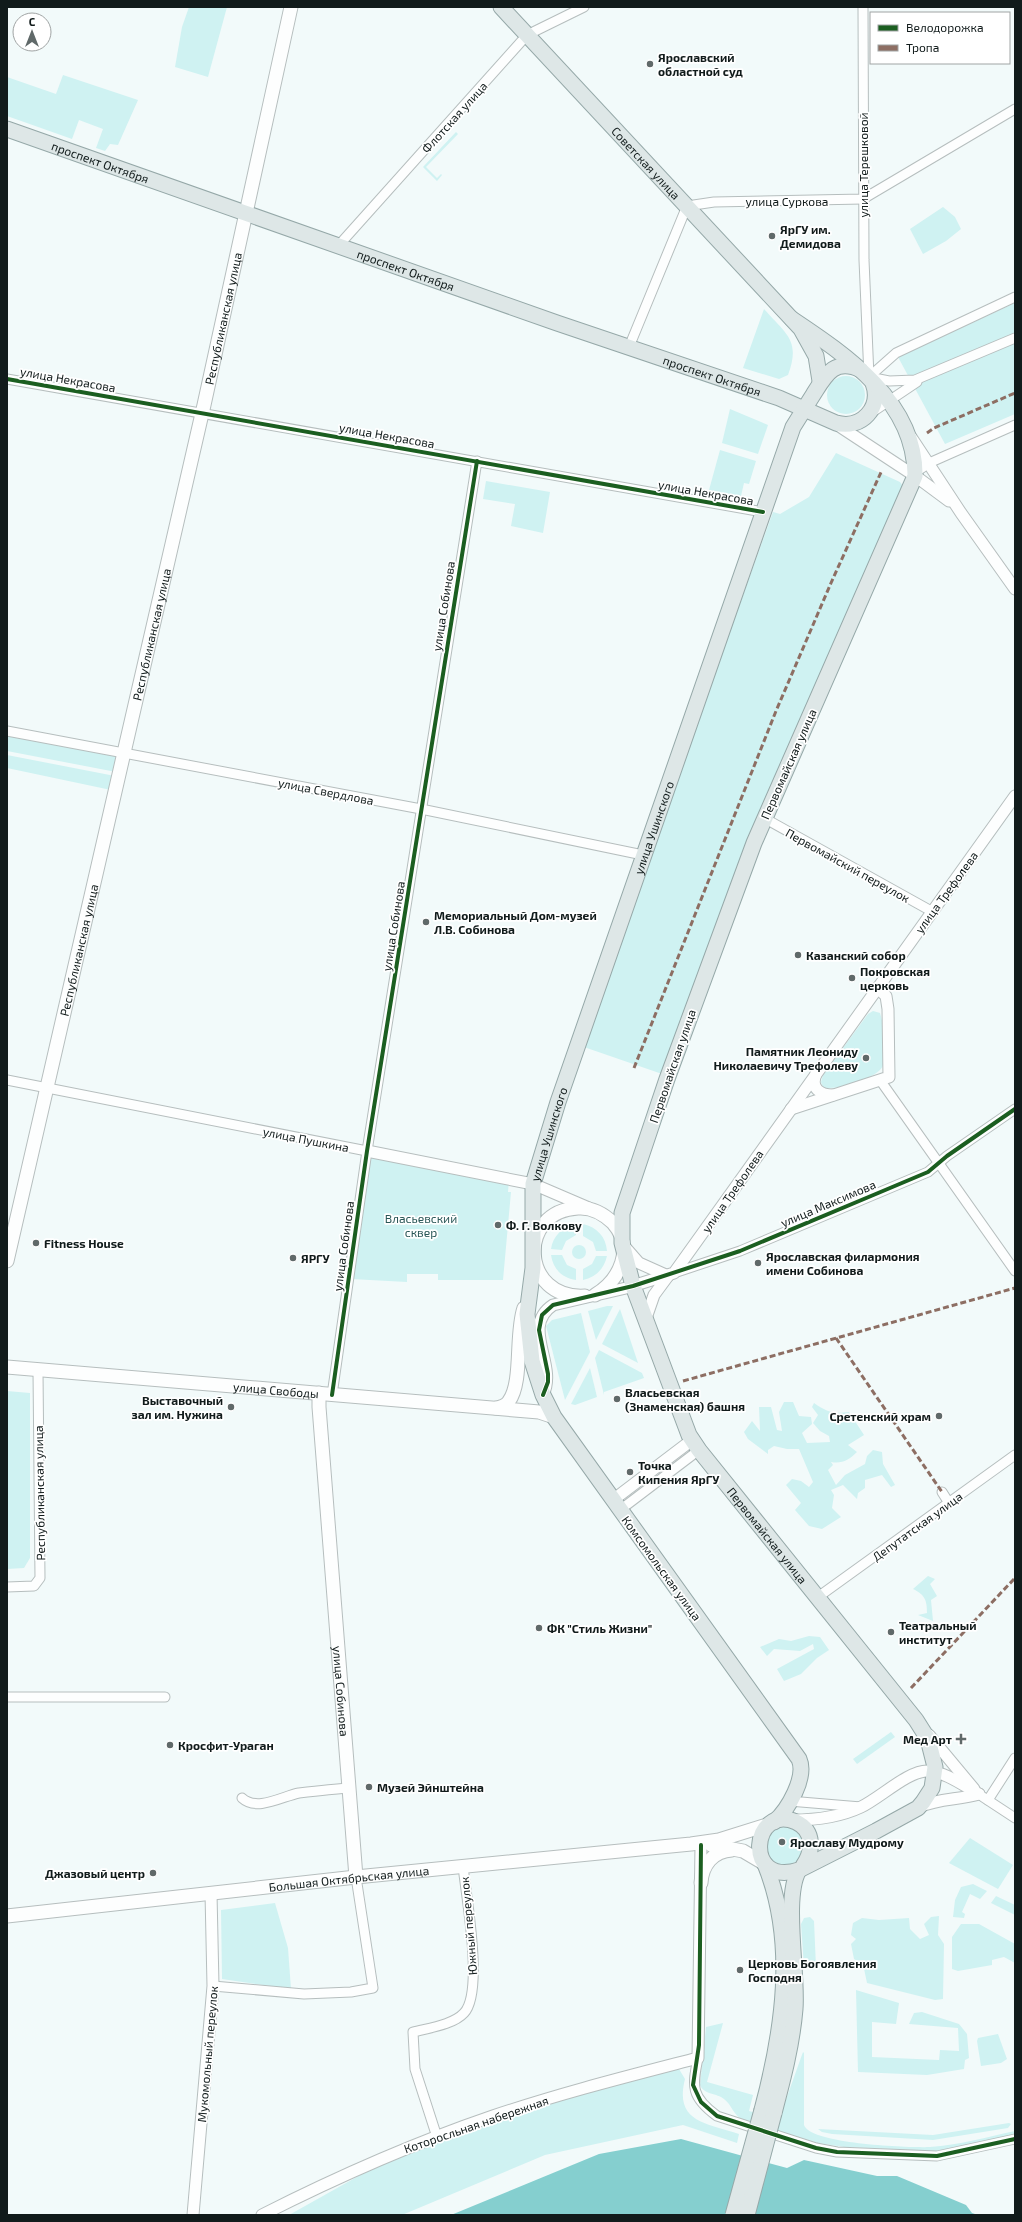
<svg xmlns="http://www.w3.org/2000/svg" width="1022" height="2222" font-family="'Exo 2',sans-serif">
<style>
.green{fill:#cff2f2}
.water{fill:#85cfcf}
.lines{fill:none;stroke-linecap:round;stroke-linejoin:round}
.minor-casing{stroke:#b6bebe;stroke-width:11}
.tertiary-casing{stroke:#b6bebe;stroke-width:13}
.secondary-casing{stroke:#b6bebe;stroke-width:15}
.primary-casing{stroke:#95a8a8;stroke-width:17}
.minor{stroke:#fdfefe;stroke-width:9}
.tertiary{stroke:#fdfefe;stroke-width:11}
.secondary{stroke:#fdfefe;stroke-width:13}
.primary{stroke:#dee7e7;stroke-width:15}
.primary-bridge-casing{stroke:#95a8a8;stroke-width:17;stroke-linecap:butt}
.primary-bridge{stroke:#dee7e7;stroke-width:15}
.quiet{stroke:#8d6e63;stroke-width:3;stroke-dasharray:6 3;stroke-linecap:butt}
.cycleway-casing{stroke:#fff;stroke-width:6}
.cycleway{stroke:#1b5e20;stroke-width:4}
.poi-dot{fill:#606969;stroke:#fff;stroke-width:1.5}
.labels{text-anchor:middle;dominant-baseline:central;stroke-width:3.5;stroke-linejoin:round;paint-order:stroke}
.poi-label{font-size:12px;font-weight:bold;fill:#111b1b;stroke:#fff;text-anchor:start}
.street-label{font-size:12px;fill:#111b1b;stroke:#fff}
.park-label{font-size:12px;fill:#2a5757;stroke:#fff}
</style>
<rect width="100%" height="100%" fill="#f2fafa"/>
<g class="green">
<polygon points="189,7 227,7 208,77 175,67 182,27"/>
<polygon points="63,75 138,100 118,145 110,144 105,151 96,148 103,129 79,120 72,139 7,116 7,77 56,94"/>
<polygon points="456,132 458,134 426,167 437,178 441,174 442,175 437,181 423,167"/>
<polygon points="943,207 955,217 961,229 946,241 923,254 910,229"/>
<polygon points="1015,303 1015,414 945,444 898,357"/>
<path d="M764 309C786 334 801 340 788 375L779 379 743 368Z"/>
<circle cx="846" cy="395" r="19"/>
<polygon points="730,409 768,425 758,454 722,443"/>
<polygon points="720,450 756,461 749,484 744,483 741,496 709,490"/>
<polygon points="836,453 900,482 906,490 665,1075 581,1046 773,512 780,514 809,497"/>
<polygon points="486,481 550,492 543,533 511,526 515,504 483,499"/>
<polygon points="7,735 120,757 116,772 7,751"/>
<polygon points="7,755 115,776 111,790 7,768"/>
<path d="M873 1011 880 1013 882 1020 883 1065C881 1077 834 1092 823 1087L821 1082 823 1075 868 1014Z"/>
<polygon points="370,1153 509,1180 508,1192 511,1192 503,1280 438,1280 438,1274 407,1274 407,1282 351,1279"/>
<path d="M576 1224V1235L566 1241 562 1250 551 1249C553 1236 562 1227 576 1224Z"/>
<path d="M583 1224C597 1227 606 1237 607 1251H596L593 1242 583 1236Z"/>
<circle cx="579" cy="1252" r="7"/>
<path d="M551 1255H562L567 1265 576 1269V1280C562 1278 553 1269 551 1255Z"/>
<path d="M596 1256H607C604 1269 596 1277 583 1280V1269L592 1264Z"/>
<polygon points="607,1306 613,1306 596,1340 588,1311"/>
<polygon points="620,1309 638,1363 602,1344"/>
<polygon points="581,1313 590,1352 565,1400 546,1326 552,1320"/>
<polygon points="599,1350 642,1373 644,1378 604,1392 604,1395 595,1358"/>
<polygon points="590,1368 597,1397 575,1405 571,1404"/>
<polygon points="7,1391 30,1393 30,1558 24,1568 7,1569"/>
<path d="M784 1402H793L799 1416 811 1417 812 1424 802 1433 807 1443 830 1442 829 1436 820 1431 813 1423 818 1415 812 1407 814 1403C827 1412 833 1414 849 1412L864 1435 848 1445 857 1452C849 1460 842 1464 831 1462L833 1465 828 1470 836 1485 845 1475 865 1464 867 1456 873 1450 882 1452 883 1464 895 1485 891 1487 882 1475 865 1480V1488L858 1493 857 1499 843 1485 831 1490 834 1495 832 1508 841 1517 822 1529 809 1526 795 1510 801 1503 786 1485 792 1479 801 1481 809 1487 813 1482 799 1449H787L774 1446 768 1450V1454L748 1439 744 1432 752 1421 760 1431 759 1407H771L777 1430 782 1431 779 1412Z"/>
<path d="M928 1576 935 1579 930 1584 937 1596 931 1600 933 1621 918 1615 927 1613C927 1600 925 1595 913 1589Z"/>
<polygon points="809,1636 820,1637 829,1650 817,1658 801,1674 784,1681 777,1669 814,1649 813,1644 800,1651 774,1649 767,1656 760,1647 779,1639 791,1641"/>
<polygon points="891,1732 895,1737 857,1764 853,1759"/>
<circle cx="785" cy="1846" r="19"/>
<polygon points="970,1838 1013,1865 998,1889 949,1863"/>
<polygon points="973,1884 987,1891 980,1899 970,1894 962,1912 965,1914 964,1918 953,1917 955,1900 961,1887"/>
<polygon points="996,1896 1015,1905 1015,1915 991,1903"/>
<polygon points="275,1903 288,1948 291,1989 222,1979 221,1910"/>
<polygon points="939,1916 938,1935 944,1944 943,1999 935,2000 867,1983 863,1964 854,1959 851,1944 856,1939 851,1935 853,1923 862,1918 879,1920 909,1918 910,1929 920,1939 929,1935 924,1924 931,1917"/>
<polygon points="810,1917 814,1921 816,1967 813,1970 804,1967 801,1924 804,1918"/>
<polygon points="961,1924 979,1924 1015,1944 1015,1963 1004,1957 992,1960 992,1965 958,1971 952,1969 952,1937"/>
<polygon points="856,1990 899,2003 896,2024 872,2022 872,2057 939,2060 940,2050 959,2051 958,2028 909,2024 914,2013 922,2012 959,2024 967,2034 969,2058 965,2060 964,2069 927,2075 858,2072"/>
<path d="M723 2023 707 2082 753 2095 749 2111 779 2119 803 2052 804 2053V2125C810 2144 910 2148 930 2147 959 2145 987 2137 1015 2131V2135L937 2151 844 2147 818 2143 743 2120C733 2115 732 2105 724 2099 717 2093 704 2095 700 2085L706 2027Z"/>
<polygon points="998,2034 1007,2059 1001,2063 981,2066 977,2041 978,2038"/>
<path d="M669 2069H679L685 2079C674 2122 706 2123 739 2134L737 2143 683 2125 545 2155 402 2215H289L371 2169 490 2122 499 2117Z"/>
<polygon points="1009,2123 1011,2124 1008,2128 933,2140 832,2134 822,2132 818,2129 933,2135"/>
</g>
<polygon class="water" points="681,2139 787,2168 804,2160 877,2176 897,2176 966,2205 972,2213 978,2215 451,2215 599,2154"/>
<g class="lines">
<defs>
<g id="minor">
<polyline points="863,7 864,260 869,377"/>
<polyline points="339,245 527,35 584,7"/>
<polyline points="629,347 687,206 714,202 863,199 1015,109"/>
<polyline points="869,377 896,353 1015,297"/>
<polyline points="869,377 889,381 915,380 1015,338"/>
<polyline points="7,379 763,512"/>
<polyline points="871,413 917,382"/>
<polyline points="915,476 919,470 929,463 1015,425"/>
<polyline points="7,731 421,809 643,855"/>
<polyline points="764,818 933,912"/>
<polyline points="7,1080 367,1151"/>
<polyline points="880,1080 1015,1271"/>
<polyline points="674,1273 740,1251 928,1172 947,1156 1015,1109"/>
<polyline points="332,1395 367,1151 477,461"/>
<polyline points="942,1492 949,1503"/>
<polyline points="620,1510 699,1450"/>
<polyline points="7,1587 34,1586 40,1578 38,1371"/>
<polyline points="818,1597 1015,1455"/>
<polyline points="7,1697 165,1697"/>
<polyline points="983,1797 1015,1818"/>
<path d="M242 1798C257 1812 283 1796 299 1793 316 1791 333 1789 349 1788"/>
<polyline points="988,1800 1015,1758"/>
<polyline points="789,1801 861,1807"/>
<polyline points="213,1986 304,1994 351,1992 373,1988 356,1877"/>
<path d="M698 2058C692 2087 691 2097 717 2116L816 2148 837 2152 937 2156 1015 2139"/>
<path d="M437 2137 415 2069 413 2032C428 2028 453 2025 464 2013 484 1992 466 1896 463 1866"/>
</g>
<g id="tertiary">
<polyline points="836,424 918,478 949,501"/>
<polyline points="911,437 961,513 1015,589"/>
<path d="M816 1074C810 1088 820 1095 833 1095"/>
<polyline points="791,1109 889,1077 888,1009 886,996 877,988"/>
<polyline points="367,1151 533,1184 589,1208"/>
<polyline points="625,1247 639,1263 668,1276"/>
<polyline points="646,1318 654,1295 668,1276"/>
<path d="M543 1395C558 1364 520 1327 553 1305L626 1288 674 1273 1015 796"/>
<polyline points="613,1500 692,1440"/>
<polyline points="929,1735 974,1789"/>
<path d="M919 1807C939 1798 959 1800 979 1794"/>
<path d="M792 1820C815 1820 840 1817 861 1807 880 1798 909 1770 928 1771 946 1772 964 1786 979 1794"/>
<polyline points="193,2215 213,1986 211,1893"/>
<path d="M262 2215C337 2177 414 2143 493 2116 561 2093 629 2076 698 2058L701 1845"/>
</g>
<g id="secondary">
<path id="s1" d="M7 1261 204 405 291 7"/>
<path d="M585 1296C521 1300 516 1211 578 1208 591 1207 604 1214 613 1223 635 1248 620 1280 595 1295"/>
<path id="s2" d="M7 1367 539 1412 554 1417"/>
<path id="s3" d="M319 1393V1407L356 1877"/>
<path d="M496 1408C501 1407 506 1406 509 1401 523 1382 515 1334 524 1308"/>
<polyline points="711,1845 743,1851 765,1864"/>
<path d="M701 1883C702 1865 713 1851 732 1850"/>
<path id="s4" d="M7 1916 356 1877 691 1844 719 1840 770 1824"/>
</g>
<g id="primary">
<path id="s5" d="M501 7 801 329 816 356 820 381"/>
<path id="s6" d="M7 129 557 323 779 398 836 423C862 430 882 407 873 383"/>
<path id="s7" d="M792 319C846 355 916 402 915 476L754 843 667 1079 622 1213V1243L633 1286 689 1435 699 1450 916 1720 928 1739 935 1767 932 1788 923 1802 918 1808 876 1831 799 1870C742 1888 752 1802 796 1822 815 1831 813 1852 803 1866"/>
<path id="s8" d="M774 1822C788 1810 807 1777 799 1759L554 1417 543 1395 532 1361 527 1314 533 1268V1184L558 1102 793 427C800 416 806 406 813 395 825 376 834 357 861 370"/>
<path d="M762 2110C783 2031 797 1943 765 1864"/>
<path d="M774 2113C783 2079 792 2045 795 2009 798 1973 783 1897 799 1870"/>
</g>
</defs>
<use href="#minor" class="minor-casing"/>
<use href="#tertiary" class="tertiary-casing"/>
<use href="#secondary" class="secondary-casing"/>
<use href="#primary" class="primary-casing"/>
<use href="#minor" class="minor"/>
<use href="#tertiary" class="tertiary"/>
<use href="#secondary" class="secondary"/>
<use href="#primary" class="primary"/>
<defs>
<g id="primary-bridge">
<polyline points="733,2215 762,2110"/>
<polyline points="747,2215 774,2113"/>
</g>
</defs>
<use href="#primary-bridge" class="primary-bridge-casing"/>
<use href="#primary-bridge" class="primary-bridge"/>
<g class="quiet">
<polyline points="927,433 934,428 1015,393"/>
<polyline points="634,1068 776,711 831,583 882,470"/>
<polyline points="836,1338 942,1492"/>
<polyline points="683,1381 1015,1288"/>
<polyline points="911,1688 1015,1578"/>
</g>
<defs>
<g id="cycleway">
<polyline points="7,379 763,512"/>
<polyline points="332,1395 367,1151 477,461"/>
<polyline points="543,1395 548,1382 548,1374 539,1330 542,1315 553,1305 633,1286 740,1251 871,1196 928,1172 947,1156 1015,1109"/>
<polyline points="701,1845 699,2045 693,2085 701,2102 717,2116 816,2148 837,2152 937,2156 1015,2139"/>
</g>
</defs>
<use href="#cycleway" class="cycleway-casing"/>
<use href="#cycleway" class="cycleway"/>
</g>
<g class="poi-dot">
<circle cx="650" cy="64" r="4"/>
<circle cx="772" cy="236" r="4"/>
<circle cx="426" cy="922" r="4"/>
<circle cx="798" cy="955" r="4"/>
<circle cx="852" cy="978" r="4"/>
<circle cx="866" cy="1058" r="4"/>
<circle cx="498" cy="1225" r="4"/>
<circle cx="36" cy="1243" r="4"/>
<circle cx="293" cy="1258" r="4"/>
<circle cx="758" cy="1263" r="4"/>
<circle cx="617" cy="1399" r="4"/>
<circle cx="231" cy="1407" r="4"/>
<circle cx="939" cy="1416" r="4"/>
<circle cx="630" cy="1472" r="4"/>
<circle cx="539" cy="1628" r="4"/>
<circle cx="891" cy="1632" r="4"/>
<path d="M959 1733h4v4h4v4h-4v4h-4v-4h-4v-4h4z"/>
<circle cx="170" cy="1745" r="4"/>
<circle cx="369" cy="1787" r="4"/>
<circle cx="782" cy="1842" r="4"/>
<circle cx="153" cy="1873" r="4"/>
<circle cx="740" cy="1970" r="4"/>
</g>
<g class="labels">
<g class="poi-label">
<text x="658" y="57">Ярославский<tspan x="658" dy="14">областной суд</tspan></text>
<text x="780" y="229">ЯрГУ им.<tspan x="780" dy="14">Демидова</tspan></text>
<text x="434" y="915">Мемориальный Дом-музей<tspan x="434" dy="14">Л.В. Собинова</tspan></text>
<text x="806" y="955">Казанский собор</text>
<text x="860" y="971">Покровская<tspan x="860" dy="14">церковь</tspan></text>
<text x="858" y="1051" text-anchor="end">Памятник Леониду<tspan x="858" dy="14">Николаевичу Трефолеву</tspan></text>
<text x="506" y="1225">Ф. Г. Волкову</text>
<text x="44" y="1243">Fitness House</text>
<text x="766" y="1256">Ярославская филармония<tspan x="766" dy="14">имени Собинова</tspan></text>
<text x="301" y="1258">ЯРГУ</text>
<text x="625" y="1392">Власьевская<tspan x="625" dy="14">(Знаменская) башня</tspan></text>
<text x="223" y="1400" text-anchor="end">Выставочный<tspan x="223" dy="14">зал им. Нужина</tspan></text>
<text x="931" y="1416" text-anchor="end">Сретенский храм</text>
<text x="638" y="1465">Точка<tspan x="638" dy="14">Кипения ЯрГУ</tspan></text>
<text x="899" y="1625">Театральный<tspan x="899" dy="14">институт</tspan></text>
<text x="547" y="1628">ФК "Стиль Жизни"</text>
<text x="952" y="1739" text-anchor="end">Мед Арт</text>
<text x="178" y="1745">Кросфит-Ураган</text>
<text x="377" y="1787">Музей Эйнштейна</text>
<text x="790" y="1842">Ярославу Мудрому</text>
<text x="145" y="1873" text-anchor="end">Джазовый центр</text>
<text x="748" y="1963">Церковь Богоявления<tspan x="748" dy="14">Господня</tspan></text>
</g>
<g class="street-label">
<text transform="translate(454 117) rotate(-48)">Флотская улица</text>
<text stroke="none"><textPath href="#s6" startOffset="99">проспект Октября</textPath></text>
<text stroke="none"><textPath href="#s5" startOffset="213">Советская улица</textPath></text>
<text transform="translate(863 165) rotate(-90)">улица Терешковой</text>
<text x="787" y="201">улица Суркова</text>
<text stroke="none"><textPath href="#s6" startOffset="423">проспект Октября</textPath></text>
<text stroke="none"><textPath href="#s1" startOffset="967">Республиканская улица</textPath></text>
<text stroke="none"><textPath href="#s6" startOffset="747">проспект Октября</textPath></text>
<text transform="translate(68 379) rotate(10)">улица Некрасова</text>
<text transform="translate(387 435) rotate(10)">улица Некрасова</text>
<text transform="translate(706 492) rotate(10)">улица Некрасова</text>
<text transform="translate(443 606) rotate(-81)">улица Собинова</text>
<text stroke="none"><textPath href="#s1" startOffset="643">Республиканская улица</textPath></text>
<text transform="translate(788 764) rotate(-66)">Первомайская улица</text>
<text transform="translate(326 791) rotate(11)">улица Свердлова</text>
<text stroke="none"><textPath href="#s8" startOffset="1106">улица Ушинского</textPath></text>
<text transform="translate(848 865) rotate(29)">Первомайский переулок</text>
<text transform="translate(946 892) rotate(-54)">улица Трефолева</text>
<text transform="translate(393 926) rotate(-81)">улица Собинова</text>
<text stroke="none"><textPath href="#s1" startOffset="319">Республиканская улица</textPath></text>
<text transform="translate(672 1066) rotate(-71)">Первомайская улица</text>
<text stroke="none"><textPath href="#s8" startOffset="782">улица Ушинского</textPath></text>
<text transform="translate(306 1139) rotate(11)">улица Пушкина</text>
<text transform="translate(732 1191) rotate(-55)">улица Трефолева</text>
<text transform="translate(828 1203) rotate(-23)">улица Максимова</text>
<text transform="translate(343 1246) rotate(-82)">улица Собинова</text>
<text stroke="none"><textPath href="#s2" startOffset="270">улица Свободы</textPath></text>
<text transform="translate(39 1493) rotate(-91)">Республиканская улица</text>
<text transform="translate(917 1526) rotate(-36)">Депутатская улица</text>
<text stroke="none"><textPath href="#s7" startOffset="1363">Первомайская улица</textPath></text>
<text transform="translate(662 1568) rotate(54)">Комсомольская улица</text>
<text stroke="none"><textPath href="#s3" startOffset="299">улица Собинова</textPath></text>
<text stroke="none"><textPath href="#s4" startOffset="344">Большая Октябрьская улица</textPath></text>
<text transform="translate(468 1926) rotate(-95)">Южный переулок</text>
<text transform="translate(207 2054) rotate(-85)">Мукомольный переулок</text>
<text transform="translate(476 2124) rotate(-19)">Которосльная набережная</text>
</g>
<g class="park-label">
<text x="421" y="1218">Власьевский<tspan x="421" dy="14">сквер</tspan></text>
</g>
</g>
<rect width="1022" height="2222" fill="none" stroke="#111b1b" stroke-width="16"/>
<rect x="870" y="12" width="140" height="52" fill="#ffffff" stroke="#a0a4a4"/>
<rect x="878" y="25" width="20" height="6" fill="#1b5e20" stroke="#a0a4a4"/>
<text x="906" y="32" font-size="12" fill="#111b1b">Велодорожка</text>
<rect x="878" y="45" width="20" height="6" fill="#8d6e63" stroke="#a0a4a4"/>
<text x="906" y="52" font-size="12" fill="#111b1b">Тропа</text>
<g transform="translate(32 32)"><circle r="19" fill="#ffffff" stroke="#a0a4a4"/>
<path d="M0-3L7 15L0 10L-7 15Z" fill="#606969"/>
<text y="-6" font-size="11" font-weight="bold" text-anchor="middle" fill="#111b1b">С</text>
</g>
</svg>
